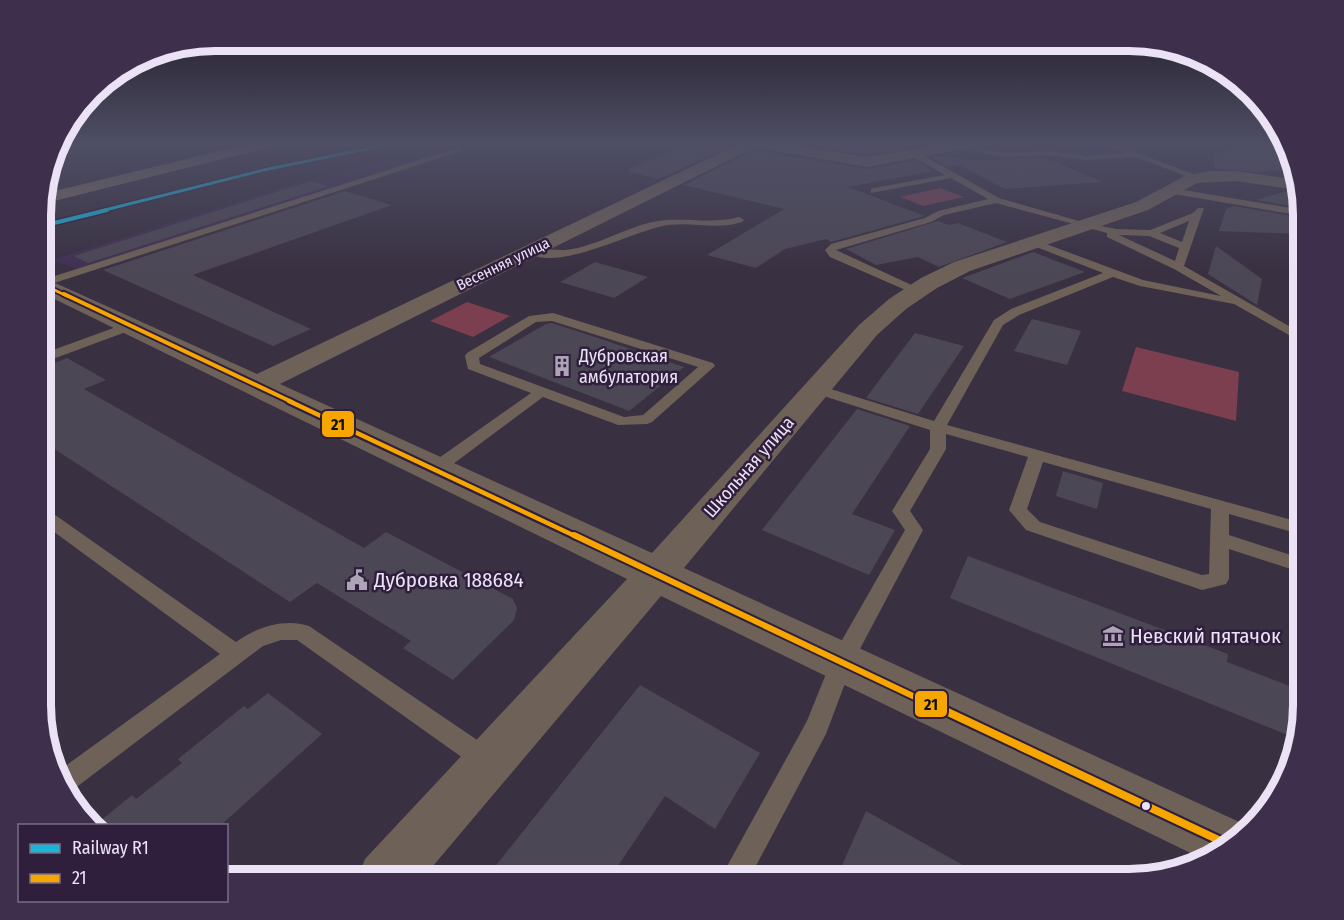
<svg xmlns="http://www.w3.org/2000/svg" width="1344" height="920" font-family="'Fira Sans Condensed',sans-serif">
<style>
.built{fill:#433053}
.green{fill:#7c3f4f}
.building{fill:#4c4755}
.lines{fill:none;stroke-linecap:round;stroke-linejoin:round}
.lane{fill:#6e6158;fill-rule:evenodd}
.street{fill:#6e6158;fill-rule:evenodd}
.secondary{fill:#7a6c60;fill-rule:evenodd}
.bus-1-far4-casing{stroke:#2f1f3d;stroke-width:6}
.bus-1-far3-casing{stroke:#2f1f3d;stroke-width:8}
.bus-1-far2-casing{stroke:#2f1f3d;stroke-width:9}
.bus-1-far1-casing{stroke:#2f1f3d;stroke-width:10}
.bus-1-casing{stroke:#2f1f3d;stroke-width:12}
.bus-1-far4{stroke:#f7a600;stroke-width:3}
.bus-1-far3{stroke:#f7a600;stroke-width:4}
.bus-1-far2{stroke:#f7a600;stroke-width:4.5}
.bus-1-far1{stroke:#f7a600;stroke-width:6}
.bus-1{stroke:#f7a600;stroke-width:8}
.rail-1-far1-casing{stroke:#2f1f3d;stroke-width:5}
.rail-1-casing{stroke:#2f1f3d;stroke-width:7}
.rail-1-far1{stroke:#1ab6d8;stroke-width:3}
.rail-1{stroke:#1ab6d8;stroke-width:4}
.bus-dot{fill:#ece2f6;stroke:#2f1f3d;stroke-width:2}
.labels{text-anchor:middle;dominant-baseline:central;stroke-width:5;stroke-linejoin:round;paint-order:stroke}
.far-street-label{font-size:15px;fill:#ece2f6;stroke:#2f1f3d}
.poi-label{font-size:18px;fill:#ece2f6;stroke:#2f1f3d;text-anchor:start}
.street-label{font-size:18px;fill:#ece2f6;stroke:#2f1f3d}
.near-poi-label{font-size:21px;fill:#ece2f6;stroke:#2f1f3d;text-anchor:start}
.rim{fill:none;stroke:#ece2f6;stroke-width:8}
.line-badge{stroke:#2f1f3d;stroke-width:2}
.pale-badge-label{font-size:16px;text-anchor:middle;font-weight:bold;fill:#111}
</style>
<rect width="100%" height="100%" fill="#393041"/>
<polygon class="built" points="401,154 423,159 76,269 52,260 275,190"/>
<g class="green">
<polygon points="940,188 964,197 923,206 900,197"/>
<polygon points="467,302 510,316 473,337 430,321"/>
<polygon points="1136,347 1239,372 1236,421 1122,391"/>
</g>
<g class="building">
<polygon points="692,144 730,146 659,179 628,172 631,170 628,169"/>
<polygon points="799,144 875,144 904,149 867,155"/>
<polygon points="1287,145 1294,169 1257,172 1215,169 1213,153"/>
<polygon points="754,150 867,169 915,160 933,171 848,187 925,216 831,242 826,239 785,249 756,268 707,255 784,209 684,185"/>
<polygon points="941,155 972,161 1045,158 1103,182 1005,189 959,165 949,167 931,157"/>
<polygon points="311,181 329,186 88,263 74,256"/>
<polygon points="345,191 392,205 193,275 311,329 273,346 103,270"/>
<polygon points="1287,191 1300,191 1303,208 1256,200"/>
<polygon points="1234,206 1303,218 1303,234 1219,231 1226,209"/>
<polygon points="938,221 949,225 958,223 1007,242 939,267 918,257 876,265 846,249"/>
<polygon points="1216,246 1262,279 1257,305 1208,274"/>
<polygon points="1033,252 1085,272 1010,299 962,278"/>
<polygon points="595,262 648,277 614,298 560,282"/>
<polygon points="1032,319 1081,331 1067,365 1014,351"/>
<polygon points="552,323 607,341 684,367 629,411 489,357 546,324"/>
<polygon points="915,333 964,346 918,414 866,398"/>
<polygon points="67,358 106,380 84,389 364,548 386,532 485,584 513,599 517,608 514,620 453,680 403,648 411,641 317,583 290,602 42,441 42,368"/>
<polygon points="857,409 910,426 852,514 895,530 869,575 762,530"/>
<polygon points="1063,471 1103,483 1097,509 1056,496"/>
<polygon points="968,556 1228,654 1227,662 1303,691 1303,716 1295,738 950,598"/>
<polygon points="640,685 760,753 715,829 665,796 609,879 485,879"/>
<polygon points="268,693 322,734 221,825 95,825 132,795 136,799 182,763 178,759 244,706 248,709"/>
<polygon points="866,811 988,879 836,879"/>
</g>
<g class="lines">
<g class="lane">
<polygon points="1103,144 1113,144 1201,177 1194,179 1136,157 1086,160 1050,155 1005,157 971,150 975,148 1005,153 1050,151 1086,156 1126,153"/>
<polygon points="457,148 464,150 42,287 42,280"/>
<path d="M913 153H919L999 198 1086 223 1116 229 1150 230 1193 213 1198 208H1204L1184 266 1303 334V343L1234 304 1140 286 1113 277 1019 315 1003 325 947 425 1303 523V535L1229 514V535L1303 559V573L1229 549V579L1226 584 1202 590 1026 530 1009 510 1028 457 946 434V449L910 511 923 530 853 662 826 734 749 879H720L807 721 834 654 905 530 892 511 930 449V430L811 392 809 389 811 386H821L934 421 994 320 1011 309 1103 273 1026 243 1025 241 1030 238 1143 280 1221 296 1174 269 1107 237V233L996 203 944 215 931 222 836 250 918 288V292H910L830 257 825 250 831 244 925 218 938 211 988 199 951 178 871 193V189L874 188 945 175 913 157ZM1189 221 1182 242 1160 233ZM1119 235 1149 236 1179 248 1175 261ZM1043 462 1211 509 1209 574 1202 575 1040 522 1027 509Z"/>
<polygon points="1171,188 1303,210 1303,216 1168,193 1168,189"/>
<path d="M739 217 744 220 742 222C717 230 694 222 668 225 633 230 555 275 525 251 533 245 553 251 565 250 595 247 622 229 652 222 681 216 710 225 739 217Z"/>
<path d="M553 313 713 363 715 366 652 422 647 424 618 425 543 397 441 473H429L427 469 429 465 531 393 468 369 465 356 467 353 529 316ZM552 321 698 367 643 415 624 417 480 364 479 358 536 322Z"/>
<polygon points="130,322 134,323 134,329 42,363 42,354"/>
<path d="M42 508 48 510 236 642C257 627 284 618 309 626L495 752 499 760 495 768 486 772 477 768 297 640H281L263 646 66 795 57 772 220 654 42 523Z"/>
</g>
<polygon class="street" points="739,144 784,144 867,157 946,144 976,144 969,148 867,167 755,147 280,384 652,553 859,325 889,299 921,278 954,262 1136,202 1185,176 1211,171 1236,171 1297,180 1298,190 1236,181 1197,183 1148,210 970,271 937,288 906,309 877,335 684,568 1246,825 1248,828 1207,861 661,596 422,879 357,879 365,859 627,579 42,293 42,277 257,374"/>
<polygon class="secondary" points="249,144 272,144 270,147 42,204 42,194"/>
<defs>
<polyline id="bus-1-far4" points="42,284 67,296"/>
<polyline id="bus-1-far3" points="64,294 292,402"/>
<polyline id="bus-1-far2" points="289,401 577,537"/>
<polyline id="bus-1-far1" points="574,535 936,707"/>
<polyline id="bus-1" points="933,705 1227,844"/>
</defs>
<use href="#bus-1-far4" class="bus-1-far4-casing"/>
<use href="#bus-1-far3" class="bus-1-far3-casing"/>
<use href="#bus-1-far2" class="bus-1-far2-casing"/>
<use href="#bus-1-far1" class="bus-1-far1-casing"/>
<use href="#bus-1" class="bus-1-casing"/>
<use href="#bus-1-far4" class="bus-1-far4"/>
<use href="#bus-1-far3" class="bus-1-far3"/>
<use href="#bus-1-far2" class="bus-1-far2"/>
<use href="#bus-1-far1" class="bus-1-far1"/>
<use href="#bus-1" class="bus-1"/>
<defs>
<polyline id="rail-1-far1" points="101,211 268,169 391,144"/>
<polyline id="rail-1" points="42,226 107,210"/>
</defs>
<use href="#rail-1-far1" class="rail-1-far1-casing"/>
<use href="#rail-1" class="rail-1-casing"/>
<use href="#rail-1-far1" class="rail-1-far1"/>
<use href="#rail-1" class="rail-1"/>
</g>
<linearGradient id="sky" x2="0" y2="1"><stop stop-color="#1f1a24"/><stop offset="0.53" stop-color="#4e4e65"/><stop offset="1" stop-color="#4e4e65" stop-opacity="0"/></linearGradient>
<rect width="1344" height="272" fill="url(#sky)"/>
<defs>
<symbol id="building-bare" viewBox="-9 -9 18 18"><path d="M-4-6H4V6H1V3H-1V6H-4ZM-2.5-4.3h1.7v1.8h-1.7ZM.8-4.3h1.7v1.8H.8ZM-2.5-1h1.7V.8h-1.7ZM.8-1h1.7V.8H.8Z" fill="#ada4b7" stroke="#2f1f3d" stroke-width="2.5" paint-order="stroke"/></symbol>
<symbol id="civic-bare" viewBox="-9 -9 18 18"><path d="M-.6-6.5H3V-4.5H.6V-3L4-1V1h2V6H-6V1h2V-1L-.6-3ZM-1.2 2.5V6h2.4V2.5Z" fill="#ada4b7" stroke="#2f1f3d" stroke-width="2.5" paint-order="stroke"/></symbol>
<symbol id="museum-bare" viewBox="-9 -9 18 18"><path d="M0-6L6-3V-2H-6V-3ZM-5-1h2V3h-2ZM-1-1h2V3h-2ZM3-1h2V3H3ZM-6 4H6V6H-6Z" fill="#ada4b7" stroke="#2f1f3d" stroke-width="2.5" paint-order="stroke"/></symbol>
</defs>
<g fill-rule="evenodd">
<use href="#building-bare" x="547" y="351" width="30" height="30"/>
<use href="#civic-bare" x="342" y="565" width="30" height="30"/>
<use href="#museum-bare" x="1098" y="621" width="30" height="30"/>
</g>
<circle class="bus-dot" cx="1146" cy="806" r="5"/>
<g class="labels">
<g class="far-street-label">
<text transform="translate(503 264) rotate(-26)">Весенняя улица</text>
</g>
<g class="poi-label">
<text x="579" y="356">Дубровская<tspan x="579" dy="21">амбулатория</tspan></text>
</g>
<g class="street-label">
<text transform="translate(749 467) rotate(-49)">Школьная улица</text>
</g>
<g class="near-poi-label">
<text x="374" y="580">Дубровка 188684</text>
<text x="1130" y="636">Невский пятачок</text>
</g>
</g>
<path d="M0 0H1344V920H0ZM215 51H1129A164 164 0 0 1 1293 215V705A164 164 0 0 1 1129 869H215A164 164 0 0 1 51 705V215A164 164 0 0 1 215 51Z" fill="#3e2f4c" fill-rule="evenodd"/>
<path class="rim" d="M215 51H1129A164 164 0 0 1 1293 215V705A164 164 0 0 1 1129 869H215A164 164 0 0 1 51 705V215A164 164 0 0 1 215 51Z"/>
<g class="line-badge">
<rect x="321" y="410" width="34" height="28" rx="6" fill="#f7a600"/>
<rect x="914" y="690" width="34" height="28" rx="6" fill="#f7a600"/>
</g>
<g class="pale-badge-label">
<text x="338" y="430">21</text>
<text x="931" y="710">21</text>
</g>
<rect x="18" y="824" width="210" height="78" fill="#2f1f3d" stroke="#7b6d87" stroke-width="1.5"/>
<rect x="30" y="844" width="30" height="9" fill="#1ab6d8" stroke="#7b6d87" stroke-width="1.5"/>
<text x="72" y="854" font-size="18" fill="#ece2f6">Railway R1</text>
<rect x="30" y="874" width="30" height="9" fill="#f7a600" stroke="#7b6d87" stroke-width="1.5"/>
<text x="72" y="884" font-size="18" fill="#ece2f6">21</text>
</svg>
